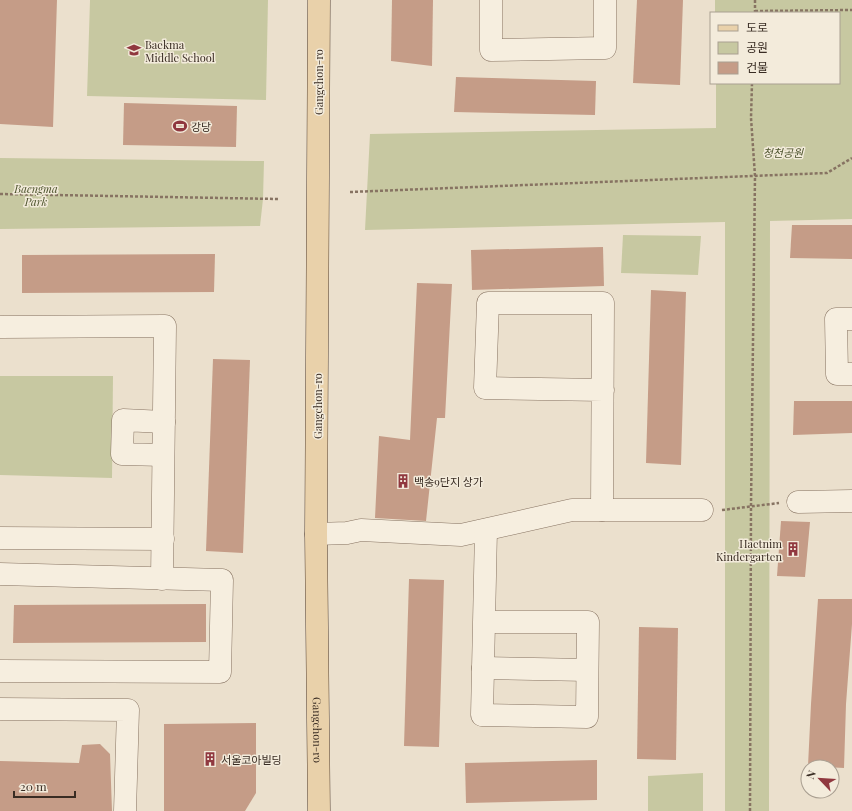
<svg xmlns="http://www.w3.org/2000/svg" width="852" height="811" font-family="'Playfair Display','Noto Sans KR',serif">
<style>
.green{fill:#c7c8a1}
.building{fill:#c59c87}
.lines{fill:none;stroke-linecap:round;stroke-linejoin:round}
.minor-casing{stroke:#877362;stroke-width:23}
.major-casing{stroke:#554235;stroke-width:23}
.path{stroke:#877362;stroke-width:2.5;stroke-dasharray:3 2;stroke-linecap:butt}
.minor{stroke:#f6eedf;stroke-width:22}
.major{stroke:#e9d1aa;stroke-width:22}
.labels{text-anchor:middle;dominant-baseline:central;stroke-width:3;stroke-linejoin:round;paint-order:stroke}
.poi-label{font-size:11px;fill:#392c23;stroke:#f3ebdb;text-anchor:start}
.street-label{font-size:11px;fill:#392c23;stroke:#f3ebdb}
.park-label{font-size:11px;font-style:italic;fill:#4c532c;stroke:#f3ebdb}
</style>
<rect width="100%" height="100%" fill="#ebe0cd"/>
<g class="green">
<polygon points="90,0 268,0 266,100 87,96"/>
<polygon points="715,0 852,0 852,219 770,221 769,811 725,811 725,222 365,230 370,134 716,128 716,83 839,83 839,13 715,13"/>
<polygon points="0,158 264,161 263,199 260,226 0,229"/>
<polygon points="623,235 701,236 698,275 621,273"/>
<polygon points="0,376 113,376 112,478 0,475"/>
<polygon points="703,773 703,811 648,811 648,776"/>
</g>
<g class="building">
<polygon points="0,0 57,0 53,127 0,124"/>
<polygon points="392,0 433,0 432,66 391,61"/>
<polygon points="637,0 683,0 680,85 633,83"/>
<polygon points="456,77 596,81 595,115 454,112"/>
<polygon points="124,103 237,106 236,147 123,145"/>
<polygon points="792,225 852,225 852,259 790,258"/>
<polygon points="603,247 604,286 472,290 471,250"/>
<polygon points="215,254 214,292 22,293 22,255"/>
<polygon points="417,283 452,284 445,418 437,418 426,521 375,518 379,436 410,440"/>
<polygon points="651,290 686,292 681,465 646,463"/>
<polygon points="213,359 250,360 243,553 206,551"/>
<polygon points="794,401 852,401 852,433 793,435"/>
<polygon points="781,521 810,522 805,577 777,576"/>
<polygon points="409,579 444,580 439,747 404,746"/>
<polygon points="818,599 852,599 852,624 846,704 844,768 808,766 811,704"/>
<polygon points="206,604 206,642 13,643 14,605"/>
<polygon points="639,627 678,628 676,760 637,759"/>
<polygon points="256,723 256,793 245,811 164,811 164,724"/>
<polygon points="100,744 110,754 112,811 0,811 0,761 79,763 82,745"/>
<polygon points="597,760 597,800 466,803 465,763"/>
</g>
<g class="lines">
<defs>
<g id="minor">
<polyline points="491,0 491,50 605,48 605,0"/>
<polyline points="852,319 836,319 837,374 852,374"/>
<polyline points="0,327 165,326 162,579"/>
<polyline points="163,455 122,454 123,420 164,422"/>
<polyline points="798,502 852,501"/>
<polyline points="602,510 603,303 488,303 485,388 603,390"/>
<polyline points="316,534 347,533 361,530 461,535 572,510 702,510"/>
<polyline points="0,538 163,539"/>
<polyline points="0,574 222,580 220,672 0,671"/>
<polyline points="484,622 588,622 587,717 482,715 486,530"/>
<polyline points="483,668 587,670"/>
<polyline points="0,709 128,710 125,811"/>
</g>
<g id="major">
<path id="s1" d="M319 0 316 534 319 811"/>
</g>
</defs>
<use href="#minor" class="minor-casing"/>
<use href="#major" class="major-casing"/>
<g class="path">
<polyline points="755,11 852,10"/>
<polyline points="755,13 755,0"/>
<polyline points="350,192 827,173 852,158"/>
<polyline points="0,194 278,199"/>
<polyline points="722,510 779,503"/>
<polyline points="750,811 751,506 755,176 751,118 752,83"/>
</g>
<use href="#minor" class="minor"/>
<use href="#major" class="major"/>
</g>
<defs>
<symbol id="school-bare" viewBox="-9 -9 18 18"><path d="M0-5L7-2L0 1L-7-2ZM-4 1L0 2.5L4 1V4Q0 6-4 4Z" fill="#90383f" stroke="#f3ebdb" stroke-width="2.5" paint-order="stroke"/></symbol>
<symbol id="stadium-bare" viewBox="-9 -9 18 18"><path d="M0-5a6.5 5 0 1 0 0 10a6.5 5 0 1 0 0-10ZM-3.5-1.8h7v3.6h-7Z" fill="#90383f" stroke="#f3ebdb" stroke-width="2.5" paint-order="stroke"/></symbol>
<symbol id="building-bare" viewBox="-9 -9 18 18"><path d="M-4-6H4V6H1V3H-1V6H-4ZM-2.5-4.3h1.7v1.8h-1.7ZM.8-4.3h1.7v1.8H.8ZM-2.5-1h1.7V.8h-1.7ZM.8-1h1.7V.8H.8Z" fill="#90383f" stroke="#f3ebdb" stroke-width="2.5" paint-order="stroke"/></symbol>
</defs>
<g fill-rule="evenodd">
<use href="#school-bare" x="124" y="40" width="20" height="20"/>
<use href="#stadium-bare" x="170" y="116" width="20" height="20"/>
<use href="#building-bare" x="393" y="471" width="20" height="20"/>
<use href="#building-bare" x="783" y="539" width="20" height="20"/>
<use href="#building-bare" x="200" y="749" width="20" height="20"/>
</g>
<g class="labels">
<g class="poi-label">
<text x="145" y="44">Baekma<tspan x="145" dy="13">Middle School</tspan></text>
<text x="191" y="126">강당</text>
<text x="414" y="481">백송9단지 상가</text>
<text x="782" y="543" text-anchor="end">Haetnim<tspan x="782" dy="13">Kindergarten</tspan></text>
<text x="221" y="759">서울코아빌딩</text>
</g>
<g class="street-label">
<text transform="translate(318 82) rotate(-90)">Gangchon-ro</text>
<text transform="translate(317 406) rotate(-90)">Gangchon-ro</text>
<text stroke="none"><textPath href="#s1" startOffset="730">Gangchon-ro</textPath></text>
</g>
<g class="park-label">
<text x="783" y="152">청천공원</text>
<text x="36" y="188">Baengma<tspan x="36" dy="13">Park</tspan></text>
</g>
</g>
<rect x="710" y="12" width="130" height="72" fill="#f3ebdb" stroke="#a99f91"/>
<rect x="718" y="25" width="20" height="6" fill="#e9d1aa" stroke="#a99f91"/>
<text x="746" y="32" font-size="12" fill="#392c23">도로</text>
<rect x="718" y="42" width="20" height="12" fill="#c7c8a1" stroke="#a99f91"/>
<text x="746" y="52" font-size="12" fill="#392c23">공원</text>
<rect x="718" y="62" width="20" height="12" fill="#c59c87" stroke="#a99f91"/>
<text x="746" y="72" font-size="12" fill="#392c23">건물</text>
<g transform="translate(820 779) rotate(295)"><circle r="19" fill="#f3ebdb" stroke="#a99f91"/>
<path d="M0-3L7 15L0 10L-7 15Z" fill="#90383f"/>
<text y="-6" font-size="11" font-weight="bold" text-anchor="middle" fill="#392c23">N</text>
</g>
<path d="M14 791v6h61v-6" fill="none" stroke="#392c23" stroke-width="2"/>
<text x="20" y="791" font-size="12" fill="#392c23" stroke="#f3ebdb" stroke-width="3" paint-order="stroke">20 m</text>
</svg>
